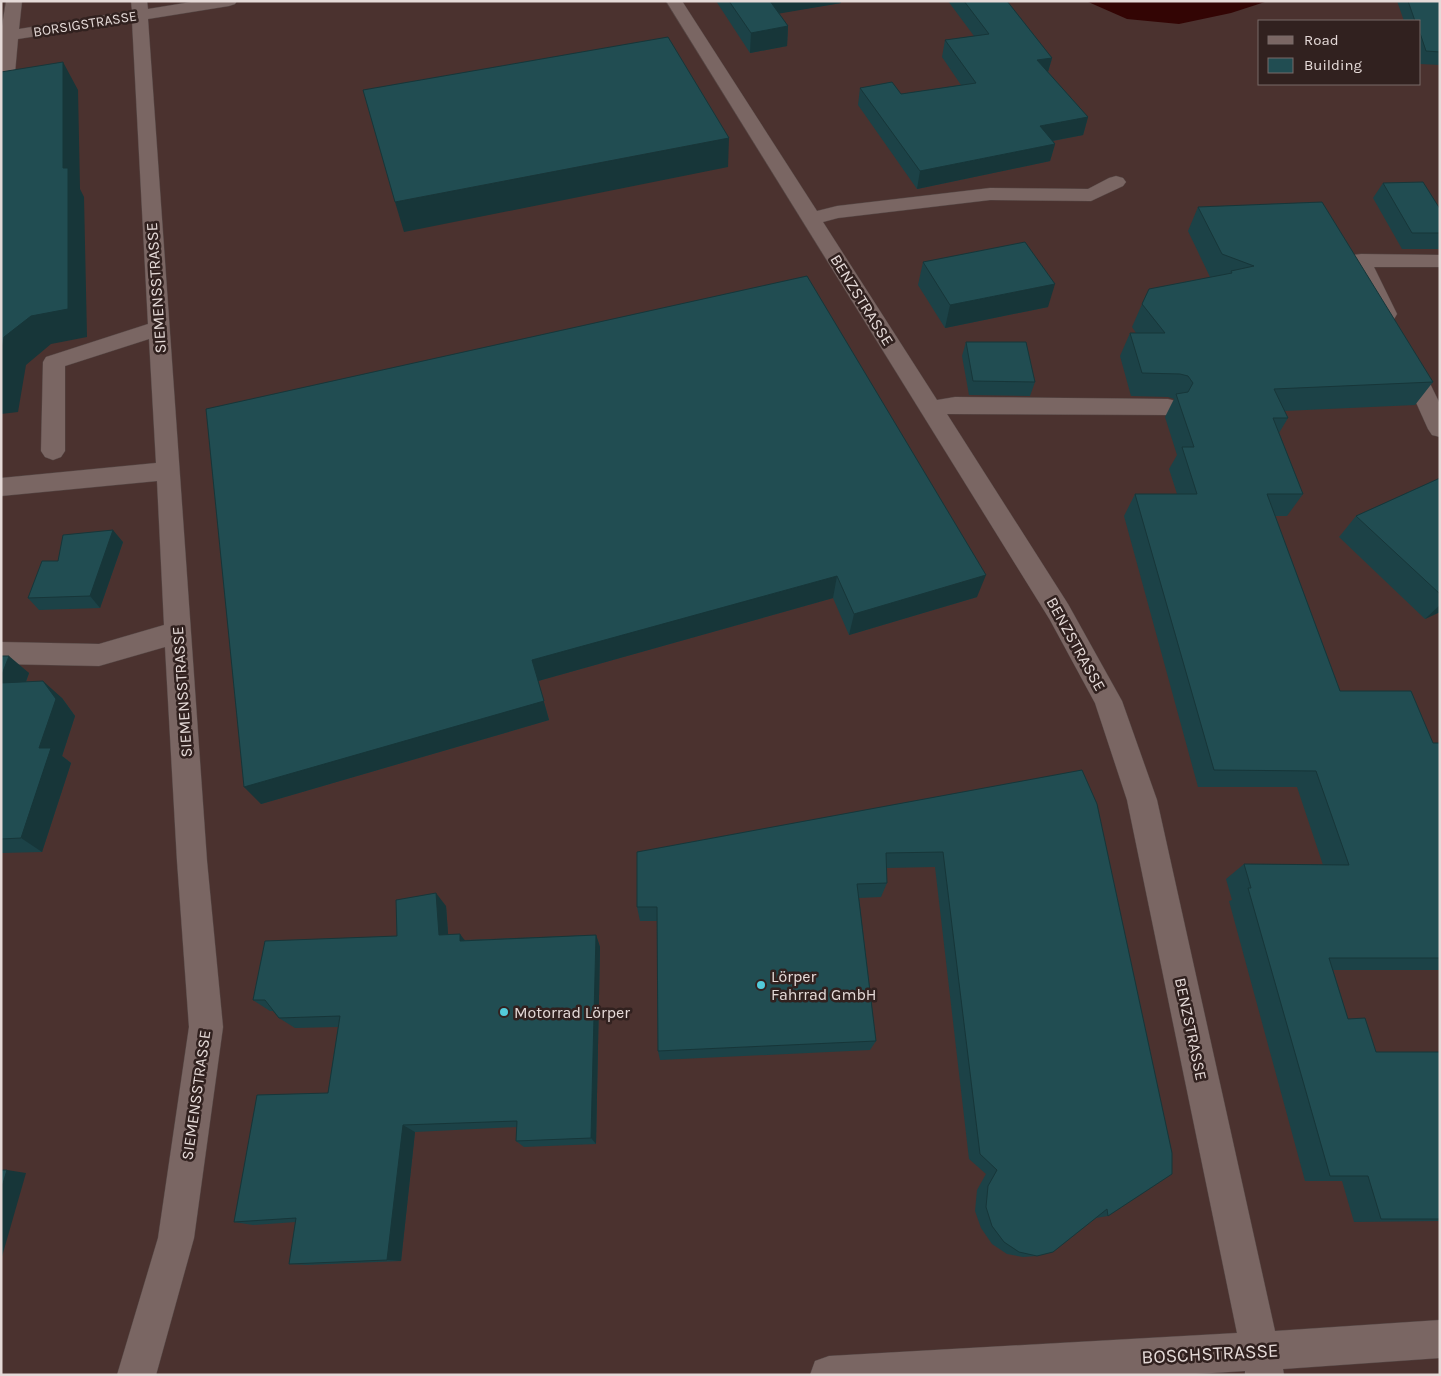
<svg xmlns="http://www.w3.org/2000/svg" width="1441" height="1376" font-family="Karla,sans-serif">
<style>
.built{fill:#4b322f;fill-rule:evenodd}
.water{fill:#330504}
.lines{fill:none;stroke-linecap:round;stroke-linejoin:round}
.minor-casing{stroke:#554745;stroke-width:1}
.minor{fill:#7a6663;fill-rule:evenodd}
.wall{fill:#1c4247}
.shaded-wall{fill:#173639}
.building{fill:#214d52;stroke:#173639}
.poi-dot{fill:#53cbda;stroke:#31211f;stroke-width:2}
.labels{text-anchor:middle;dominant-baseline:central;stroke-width:5;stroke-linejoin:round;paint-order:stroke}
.far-street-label{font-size:14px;fill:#e5dad8;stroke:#31211f}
.street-label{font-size:16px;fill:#e5dad8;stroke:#31211f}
.poi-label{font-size:16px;fill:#e5dad8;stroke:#31211f;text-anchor:start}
.near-street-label{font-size:19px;fill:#e5dad8;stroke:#31211f}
</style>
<rect width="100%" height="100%" fill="#3c2b28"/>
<path class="built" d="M1 1H1440V1375H1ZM1260 21H1420V84H1260Z"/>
<polygon class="water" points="1086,1 1268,1 1231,13 1179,24 1127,19"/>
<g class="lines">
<defs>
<g id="minor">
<polygon points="6,1 22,1 19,29 132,11 131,1 147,1 148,9 197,1 237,1 235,4 229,6 148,19 207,861 223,1027 194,1238 156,1375 117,1375 158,1238 189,1027 177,861 165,647 99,666 1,664 1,642 99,644 164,625 157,481 1,496 1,478 156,463 149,339 65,366 65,451 61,457 53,460 45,457 41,451 43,362 46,357 148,324 132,21 18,39 14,84 11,88 1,90 1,32"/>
<polygon points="666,1 682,1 817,211 837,206 990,188 1088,189 1109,178 1116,176 1123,178 1126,182 1123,186 1091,201 990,200 838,218 823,222 937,400 955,397 1168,399 1176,401 1179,407 1176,413 1168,415 947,414 1068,604 1122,701 1157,800 1275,1331 1440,1320 1440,1358 1283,1369 1284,1375 1245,1375 1245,1371 1180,1375 810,1375 815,1361 829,1356 1237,1333 1127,800 1095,703 1050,620"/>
<polygon points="1361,254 1440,255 1440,267 1374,267 1397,314 1394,319 1386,321 1378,319 1375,314 1351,260 1354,255"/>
<polygon points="1408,352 1416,355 1440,404 1440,437 1432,435 1428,429 1397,360 1400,355"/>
</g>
</defs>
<use href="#minor" class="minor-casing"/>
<use href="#minor" class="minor"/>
</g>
<g class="wall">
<polygon points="716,1 841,1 841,3 779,13 788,26 787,46 750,53"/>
<polygon points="948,1 1007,1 1052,58 1048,72 1088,117 1083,135 1053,141 1055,144 1050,161 917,189 858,105 860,88 901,94 961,85 942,57 945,40 974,36"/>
<polygon points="1397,1 1440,1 1440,65 1420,64 1420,21 1404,21"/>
<polygon points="1383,183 1440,209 1440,249 1402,249 1373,198"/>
<polygon points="1198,207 1433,382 1415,405 1284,411 1288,418 1279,433 1303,494 1287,516 1275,516 1340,691 1433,743 1440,743 1440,970 1333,970 1348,1019 1376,1052 1440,1052 1440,1221 1354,1222 1342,1181 1305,1181 1229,901 1232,900 1226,879 1244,864 1323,865 1297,787 1198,787 1124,516 1135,494 1177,494 1169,469 1177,455 1165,417 1174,399 1168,397 1131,396 1120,356 1130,333 1136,333 1132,327 1142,304 1210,277 1188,231"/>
<polygon points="923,262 1048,307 945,328 918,285"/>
<polygon points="966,342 1035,382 1030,396 969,395 962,356"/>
<polygon points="206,409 977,597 849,635 833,598 538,681 549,720 261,804"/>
<polygon points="1440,478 1440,612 1425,619 1339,537 1356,516"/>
<polygon points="123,542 100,608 39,610 28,598 58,561"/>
<polygon points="1,656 29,673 26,682 62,698 75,716 62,756 71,763 42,852 1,853"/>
<polygon points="1082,770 1108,1216 1096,1218 1037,1256 1023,1257 1007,1254 992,1244 981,1228 975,1211 977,1190 986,1174 969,1159 935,867 886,868 887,883 881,897 859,898 876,1041 870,1050 660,1060 658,1051 657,921 640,921 637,907"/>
<polygon points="446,906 448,934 465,940 596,935 600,947 596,1144 524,1147 516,1141 517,1127 415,1132 401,1261 307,1265 289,1264 296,1222 253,1225 234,1222 328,1093 338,1027 295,1028 279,1018 273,1011 270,1011 253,1000 397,936"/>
</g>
<g class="shaded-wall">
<polygon points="766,1 841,1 841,3 765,16"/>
<polygon points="788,26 787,46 750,53 751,33"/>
<polygon points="1052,58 1047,75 1037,60"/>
<polygon points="63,62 78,90 80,189 84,197 87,337 51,344 26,365 18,412 1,414 1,355 4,337 63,168"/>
<polygon points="1088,117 1083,135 1035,144 1040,126"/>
<polygon points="729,138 728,167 404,232 395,202"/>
<polygon points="1055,144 1050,161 917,189 920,171"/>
<polygon points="1055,284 1048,307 945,328 950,305"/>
<polygon points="113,530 123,542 100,608 90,596"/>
<polygon points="986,575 977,597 849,635 854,614"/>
<polygon points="837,576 833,598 538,681 549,720 261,804 244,787 532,660"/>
<polygon points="1440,605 1440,612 1425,619"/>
<polygon points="9,656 29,673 19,700 1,685 1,677"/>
<polygon points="43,681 62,698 75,716 62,756 71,763 42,852 21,838 39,748"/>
<polygon points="436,893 446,906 449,947 439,935"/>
<polygon points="460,934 469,946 460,941"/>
<polygon points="596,935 600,947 596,1144 591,1138"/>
<polygon points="403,1125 415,1132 401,1261 387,1260"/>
<polygon points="7,1170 26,1173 1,1260 1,1190"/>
</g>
<g class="building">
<polygon points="729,1 770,1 788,26 751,33"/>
<polygon points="964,1 1007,1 1052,58 1037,60 1088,117 1040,126 1055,144 920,171 860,88 892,82 901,94 976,83 945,40 989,34"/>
<polygon points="1408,1 1440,1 1440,52 1426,51 1420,33 1420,21 1415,21"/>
<polygon points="668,37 729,138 395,202 363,90"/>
<polygon points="63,62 63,168 68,168 68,309 31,316 4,337 1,355 1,72"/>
<polygon points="1423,182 1440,209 1440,233 1412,233 1383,183"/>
<polygon points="1322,202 1433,382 1274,389 1288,418 1273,418 1303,494 1267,494 1340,691 1411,691 1433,743 1440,743 1440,958 1329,958 1348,1019 1365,1018 1376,1052 1440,1052 1440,1219 1381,1219 1368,1176 1330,1176 1248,888 1251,888 1244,864 1349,865 1316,771 1214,770 1135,494 1197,494 1182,447 1194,447 1176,394 1188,392 1193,383 1188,376 1180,374 1142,373 1130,333 1165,333 1142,304 1149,289 1232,273 1231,271 1254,266 1222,254 1198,207"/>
<polygon points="1025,242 1055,284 950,305 923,262"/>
<polygon points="807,276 986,575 854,614 837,576 532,660 544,701 244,787 206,409"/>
<polygon points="966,342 1026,342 1035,382 973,381"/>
<polygon points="1440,478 1440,594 1356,516"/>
<polygon points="113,530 90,596 28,598 42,561 58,561 63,535"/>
<polygon points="1,656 9,656 1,677"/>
<polygon points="43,681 56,699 39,748 51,748 21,838 1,839 1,683"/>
<polygon points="1082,770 1097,804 1172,1153 1172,1174 1108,1216 1107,1209 1053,1252 1037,1256 1019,1252 1004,1242 992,1226 986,1207 988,1186 997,1170 980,1154 943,852 886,853 887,883 857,884 876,1041 658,1051 657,907 637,907 637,852"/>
<polygon points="436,893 439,935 460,934 460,941 596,935 591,1138 516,1141 517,1121 403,1125 387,1260 289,1264 296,1218 234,1222 257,1095 328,1093 340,1016 279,1018 265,1000 253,1000 265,941 397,936 396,900"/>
<polygon points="1,1170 7,1170 1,1190"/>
</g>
<g class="poi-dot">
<circle cx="761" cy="985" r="5"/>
<circle cx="504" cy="1012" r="5"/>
</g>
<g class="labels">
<g class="far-street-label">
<text transform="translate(85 24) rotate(-9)">BORSIGSTRASSE</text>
</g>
<g class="street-label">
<text transform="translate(156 288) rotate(-94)">SIEMENSSTRASSE</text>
<text transform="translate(862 300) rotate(58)">BENZSTRASSE</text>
<text transform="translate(1076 644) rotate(61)">BENZSTRASSE</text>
<text transform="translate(182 692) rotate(-94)">SIEMENSSTRASSE</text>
<text transform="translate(1191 1029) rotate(78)">BENZSTRASSE</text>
<text transform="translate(196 1095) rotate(-82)">SIEMENSSTRASSE</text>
</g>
<g class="poi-label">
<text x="771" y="976">Lörper<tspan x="771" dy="18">Fahrrad GmbH</tspan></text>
<text x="514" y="1012">Motorrad Lörper</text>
</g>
<g class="near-street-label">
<text transform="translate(1210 1354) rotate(-3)">BOSCHSTRASSE</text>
</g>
</g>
<rect width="1441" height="1376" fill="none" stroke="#e5dad8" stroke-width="5"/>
<rect x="1258" y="20" width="162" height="65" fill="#31211f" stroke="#796b69"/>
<rect x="1268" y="36" width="25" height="8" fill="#7a6663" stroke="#796b69"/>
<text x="1304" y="45" font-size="15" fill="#e5dad8">Road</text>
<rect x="1268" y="58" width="25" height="15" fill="#214d52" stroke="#796b69"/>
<text x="1304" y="70" font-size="15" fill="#e5dad8">Building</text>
</svg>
